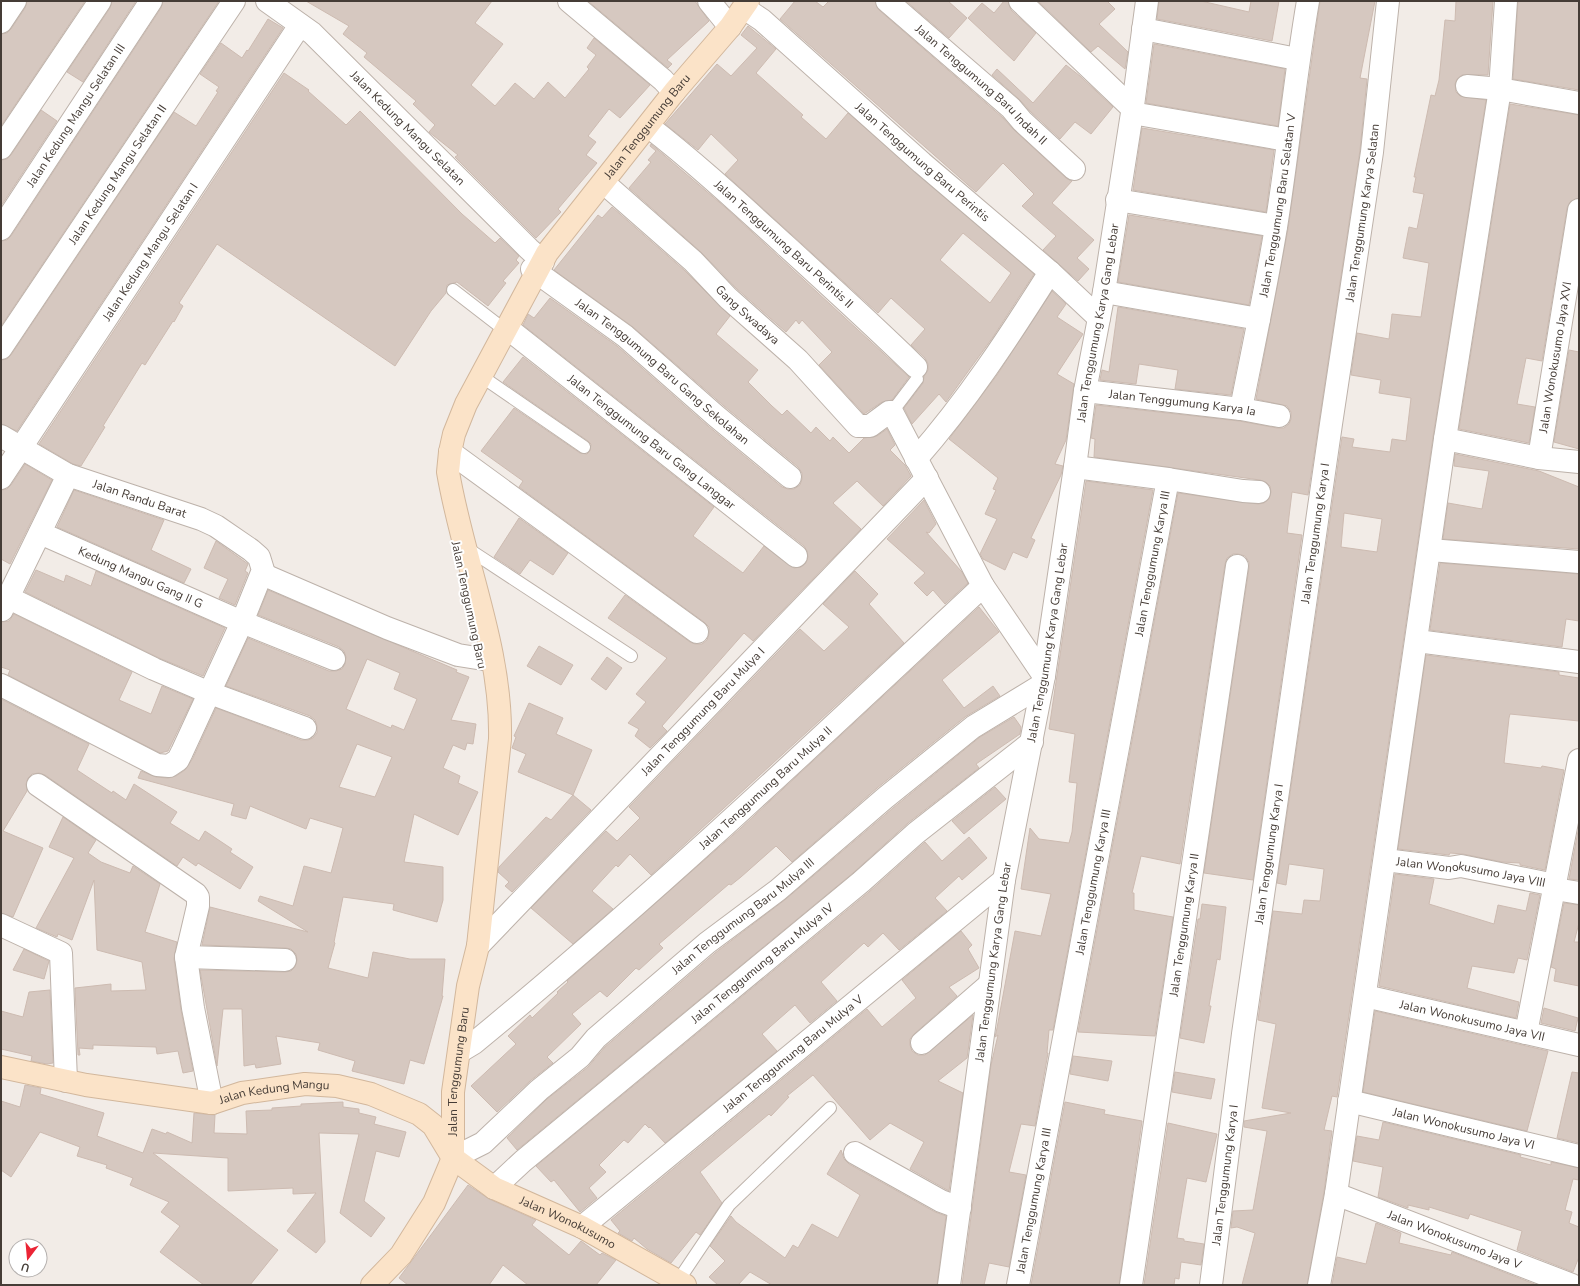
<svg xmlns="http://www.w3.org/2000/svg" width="1580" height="1286" font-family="'Nunito Sans',sans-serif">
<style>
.building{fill:#d6c8c0;stroke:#cdbbb1;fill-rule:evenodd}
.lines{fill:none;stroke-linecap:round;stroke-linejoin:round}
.lane-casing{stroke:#bdb2aa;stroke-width:14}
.street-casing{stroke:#bdb2aa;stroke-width:24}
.secondary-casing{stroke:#d2b79c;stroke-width:24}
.lane{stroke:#fff;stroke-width:12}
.street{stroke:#fff;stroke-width:22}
.secondary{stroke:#fbe3c8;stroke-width:22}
.labels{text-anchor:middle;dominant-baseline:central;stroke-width:4;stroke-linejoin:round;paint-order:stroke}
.street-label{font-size:12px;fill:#453c36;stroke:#fff}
</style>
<rect width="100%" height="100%" fill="#f2ece7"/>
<g class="building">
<polygon points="27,1 85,1 1,126 1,34 7,33 11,29 25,8"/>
<polygon points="112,1 136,1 83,82 67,72 110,8"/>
<polygon points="163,1 219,1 1,326 1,241 7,240 11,236 161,8"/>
<polygon points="306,1 492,1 475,23 503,44 471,85 495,106 515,83 534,99 548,82 565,98 589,69 587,67 596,55 587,48 594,38 650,85 620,118 609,109 588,136 596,142 586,155 597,163 558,209 561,212 536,238 455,157 458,155 429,132 435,125 413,104 416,101 364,57 367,53 343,34 349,26"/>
<polygon points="588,1 695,1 709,21 667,60 672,64 668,68"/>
<polygon points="795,1 815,1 823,7 829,1 875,1 879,10 1002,117 1014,130 1066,178 1072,181 1052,203 1094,240 1077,258 1089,269 1078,281 1043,250 1056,236 1022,206 1034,194 1003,163 976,192 780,19"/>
<polygon points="906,1 948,1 967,18 949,38"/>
<polygon points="1004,1 1008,1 1011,10 1036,33 1014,61 968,18 982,3 994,13"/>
<polygon points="1038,1 1107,1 1115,9 1099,24 1128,52 1125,69 1098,46 1091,52"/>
<polygon points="1159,1 1201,1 1249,12 1251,1 1279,1 1272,41 1157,19"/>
<polygon points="1320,1 1375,1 1360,78 1367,79 1360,150 1308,495 1292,492 1287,533 1302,535 1253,880 1204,873 1249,568 1249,562 1245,556 1238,554 1233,554 1227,558 1225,564 1180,864 1141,856 1132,893 1134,893 1134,910 1173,917 1155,1036 1078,1032 1178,493 1258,504 1264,503 1269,499 1271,492 1270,486 1266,482 1260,480 1094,457 1095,439 1091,438 1096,405 1239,421 1277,428 1284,428 1289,424 1291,419 1291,412 1287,406 1256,399 1288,229"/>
<path d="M1456 1H1493L1488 75H1462L1457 79 1455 84 1456 92 1460 96 1486 100 1433 437 1337 1097 1332 1096 1324 1130 1332 1131 1324 1192 1307 1285H1242L1255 1233 1237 1227 1231 1228 1233 1211 1253 1210 1267 1131 1244 1127V1121L1291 1113 1262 1108 1276 1024 1258 1020 1273 911 1302 914 1304 900 1320 901 1324 869 1289 864 1286 885 1277 883 1342 437 1354 439 1352 447 1390 452 1392 439 1406 441 1411 398 1379 393 1381 380 1351 375 1357 333 1389 339 1392 314 1421 317 1429 263 1403 258 1409 227 1417 229 1424 194 1413 192 1416 177H1414L1431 95 1435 96 1439 80 1445 20 1455 21ZM1344 513 1382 519 1377 552 1341 547Z"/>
<polygon points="1518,1 1579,1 1579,90 1513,79"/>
<polygon points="268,19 283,28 17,431 1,424 1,360 7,359 11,355 174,112 196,126 218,92 216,91 219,87 200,74 221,43 242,58 247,50 248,51"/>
<path d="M748 26 776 49 756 73 803 115 801 117 826 139 848 113 1034 274 993 337 946 402 939 394 912 424 904 408 923 383 924 376 928 370V364L925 358 911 345 925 329 891 298 878 313 725 174 738 160 711 134 698 150 665 124 717 64 731 76 757 48 741 35ZM963 233 1011 273 990 303 940 260Z"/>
<polygon points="1154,44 1285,69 1278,126 1146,103"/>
<polygon points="1066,65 1080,76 1113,107 1091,134 1075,122 1060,139 1031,112 1019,99 992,75 997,69 1033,103"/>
<polygon points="284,73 309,90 308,91 346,125 360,111 462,214 495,243 500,238 519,256 516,260 519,263 503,281 506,283 488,306 457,282 447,285 446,293 431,311 395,366 217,244 179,303 183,306 174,322 173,321 145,365 142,363 103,426 105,427 81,466 73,464 39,444"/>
<polygon points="1510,104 1579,115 1579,198 1570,202 1567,208 1542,361 1526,358 1517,404 1535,407 1529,443 1459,429"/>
<polygon points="41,110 57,121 1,206 1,160 7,159 11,155"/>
<polygon points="1142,128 1274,150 1266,212 1133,190"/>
<polygon points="651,144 726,208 909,377 892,400 882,402 864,414 819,365 832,352 802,320 799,324 796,320 786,332 737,289 701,252 629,188 651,162 648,160 656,151 650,146"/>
<polygon points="612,207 684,270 730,316 716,334 758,370 748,382 772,406 782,415 787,410 811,433 816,427 830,441 833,437 849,453 864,438 877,436 887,429 895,445 890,450 905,465 911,476 883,506 857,481 833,503 861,529 753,641 744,633 662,726 667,731 650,748 635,736 639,729 628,723 646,702 636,694 667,658 608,618 625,595 690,642 695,644 702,644 707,640 709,634 709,627 704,622 519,487 523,481 481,451 514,408 580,453 587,454 590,451 591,444 588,441 503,382 523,357 714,507 693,536 743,573 764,546 794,568 801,567 806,563 808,557 807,551 804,546 523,325 528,314 534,318 550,298 617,346 708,426 782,487 788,489 794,489 800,485 802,479 802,473 798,467 724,406 633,327 554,270 598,215 602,218"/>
<polygon points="1129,215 1262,236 1249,305 1118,282"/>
<polygon points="1052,291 1066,304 1057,317 1083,334 1057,374 1074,384 1066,440 1055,464 1063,466 1061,475 1031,538 1035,540 1027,558 1013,552 1005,570 983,559 980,554 997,519 985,514 996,490 993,489 998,478 949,439 997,375"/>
<polygon points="1118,307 1244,329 1231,395 1175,389 1178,370 1139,364 1136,384 1100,380 1102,370 1109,372"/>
<polygon points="1569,350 1579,352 1579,449 1554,442"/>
<polygon points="1455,454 1539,471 1579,487 1579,549 1443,539 1448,503 1482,509 1489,471 1454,466"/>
<polygon points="25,464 52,480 10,564 1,559 1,490 7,489 11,485"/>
<polygon points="1086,481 1153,490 1053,1030 1049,1030 1047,1053 1048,1053 1035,1126 1021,1124 1009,1172 1026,1175 1009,1267 989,1263 984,1285 962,1285 991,1065 998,1035 995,1037 997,1028 1015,931 1041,936 1051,894 1021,889 1030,828 1039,839 1069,843 1072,832 1077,783 1069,782 1075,734 1049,729"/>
<polygon points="74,490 164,520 151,550 191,569 184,583 57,527"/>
<polygon points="924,500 936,524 929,533 926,532 962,572 968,583 945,604 933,590 927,596 914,583 925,573 887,539"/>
<polygon points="519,518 568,553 553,575 530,560 520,574 494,557"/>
<polygon points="216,541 248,564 245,571 248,573 235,605 219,598 228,579 204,568"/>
<polygon points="1440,563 1579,574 1579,621 1566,619 1562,647 1430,630"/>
<polygon points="36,570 64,582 66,575 91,586 96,571 225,628 203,676 159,658 25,592"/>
<polygon points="855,571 878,594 869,604 904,643 651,875 630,854 618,867 616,865 592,891 613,909 573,944 531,908 606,831 617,841 640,818 629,807 800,629 824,651 849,627 823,604"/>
<path d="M268 590 457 670 456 672 469 677 451 720 476 724 473 744 467 743 465 750 453 745 443 768 460 776 458 783 478 792 458 835 414 814 404 862 443 867V900L437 922 393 910 394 904 343 897 334 942 335 943 328 968 368 978 373 952 410 959H445L442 996H443L424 1064 410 1060 404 1084 352 1071 355 1061 318 1050 320 1043 276 1036 281 1064 256 1068 255 1064 244 1066 242 1009H223L217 1066 200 970 285 972 291 971 295 967 297 960 296 954 291 949 286 948 202 945 210 907 308 932 258 901 260 896 293 906 304 866 331 873 343 828 310 818 306 829 250 806 246 819 231 815 234 804 138 778 141 771 156 777 168 778 176 776 185 770 193 758 216 708 301 740H308L313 738 317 733V726L315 720 310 716 226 686 248 638 329 671H336L342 669 345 664 346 657 344 651 339 647 258 615ZM367 659 400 673 394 689 417 699 404 730 392 725 391 728 346 709ZM357 744 392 757 375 797 339 787Z"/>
<polygon points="979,607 999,632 942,680 964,708 993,686 1000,696 965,717 877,788 792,862 776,846 741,877 731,885 729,884 659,944 663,948 639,970 636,968 607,997 600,991 572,1014 581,1024 547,1057 553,1063 530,1081 497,1112 471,1086 516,1044 508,1036 530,1015 532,1018 558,993 557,992 568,982 567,981 741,828"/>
<polygon points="14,614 132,672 119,700 151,714 162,686 193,699 168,751 160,753 8,675 10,670 1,667 1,622 9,621"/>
<polygon points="539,646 573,665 561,685 527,666"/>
<polygon points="1426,655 1559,672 1559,675 1579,678 1579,721 1510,714 1509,718 1504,763 1541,768 1542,766 1564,770 1545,870 1520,865 1520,863 1502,862 1463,854 1450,853 1449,855 1398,849"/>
<polygon points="607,657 622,668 606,690 591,679"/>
<polygon points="1,699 89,744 77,770 112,793 113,791 126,800 134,784 177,812 170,823 199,841 205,831 232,849 230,852 253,867 240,889 198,863 196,866 183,857 177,866 45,775 39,773 32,774 28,778 26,784 27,791 3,831 43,848 13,917 1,913"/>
<polygon points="529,703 563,718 556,734 592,750 573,795 591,810 512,892 505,886 509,882 498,872 499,867 546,817 551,820 573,795 518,772 526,754 512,748 516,737 514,736"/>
<polygon points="1014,717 1021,727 1020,734 976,764 979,768 908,823 853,873 517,1150 507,1138 547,1099 588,1067 605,1047 715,953 786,899 893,808 980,737"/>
<polygon points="995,787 1006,799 964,834 952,821"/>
<polygon points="63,817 96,840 88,853 101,862 130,873 133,866 160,884 145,932 177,942 174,959 181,1010 193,1071 183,1073 178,1051 157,1054 156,1047 93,1045 93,1049 79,1048 80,1055 78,1055 75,988 111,984 111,991 146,990 142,962 97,950 94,880 72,940 58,934 57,937 36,928 74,858 49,847"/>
<polygon points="1579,826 1579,880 1569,879"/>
<polygon points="969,837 987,858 962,880 959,876 935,898 947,911 899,950 883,933 868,947 864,943 821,982 837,1001 810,1023 795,1005 762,1034 777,1051 665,1143 650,1127 649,1128 645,1124 628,1143 624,1140 599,1165 606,1172 589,1188 597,1198 580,1212 554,1180 551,1182 536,1166 869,892 925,842 942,861"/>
<polygon points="1395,874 1434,879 1429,904 1494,924 1498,905 1526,911 1530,893 1540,895 1527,960 1518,958 1514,973 1472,966 1467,988 1519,1002 1516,1018 1379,986"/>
<polygon points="1564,903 1579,905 1579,923 1574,942 1579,942 1579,986 1554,981 1556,969 1551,967"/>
<polygon points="1202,904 1226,907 1220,960 1217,959 1209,1006 1211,1006 1204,1043 1180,1038 1198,919 1200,919"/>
<polygon points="961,931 972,945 968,949 979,968 949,987 957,996 914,1034 910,1039 910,1045 912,1051 918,1055 925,1055 973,1015 967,1058 938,1081 963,1093 949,1191 910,1169 924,1142 890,1123 870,1140 813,1075 787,1096 789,1097 771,1116 769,1114 700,1172 722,1203 700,1235 696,1232 671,1263 647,1249 634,1238 632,1241 618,1233 620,1231 611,1220 867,1009 882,1027 916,998 902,980"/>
<polygon points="24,949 49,961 44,979 13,970"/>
<polygon points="50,990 53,1063 47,1064 31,1061 32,1056 1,1049 1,1011 23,1017 29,992"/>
<polygon points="1544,1008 1578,1018 1575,1031 1541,1023"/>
<polygon points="1375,1011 1548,1051 1527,1131 1363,1092"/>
<polygon points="1073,1056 1112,1061 1108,1081 1070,1074"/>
<polygon points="1175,1072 1215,1079 1211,1099 1172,1092"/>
<polygon points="1572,1072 1579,1073 1579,1143 1557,1138"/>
<polygon points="25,1085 41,1088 40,1094 104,1113 97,1136 143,1153 152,1129 166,1134 167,1132 192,1143 194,1113 215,1115 214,1133 247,1134 246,1111 272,1110 272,1108 301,1106 301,1104 343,1102 343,1107 359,1109 359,1113 376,1117 374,1124 406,1132 399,1157 376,1151 364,1201 385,1218 371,1237 340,1213 359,1134 319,1133 325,1242 316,1253 287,1231 316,1193 293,1194 293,1188 228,1191 228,1158 153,1153 278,1250 250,1285 204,1285 160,1252 180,1226 161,1212 169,1202 130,1185 133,1178 106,1168 107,1165 77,1156 80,1147 40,1132 11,1177 1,1170 1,1101 20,1107"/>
<polygon points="1065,1102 1105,1110 1104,1114 1142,1121 1119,1285 1031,1285"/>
<polygon points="1383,1122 1521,1155 1520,1157 1551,1165 1551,1162 1579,1168 1579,1180 1573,1179 1565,1210 1572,1212 1569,1223 1579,1227 1579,1257 1573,1272 1517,1250 1522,1231 1470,1214 1468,1219 1429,1207 1429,1210 1408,1205 1408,1208 1378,1197 1383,1167 1353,1161 1357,1136 1379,1140"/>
<polygon points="1168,1123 1217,1134 1206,1182 1187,1178 1177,1238 1184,1239 1184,1241 1204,1244 1201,1265 1181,1262 1179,1279 1175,1278 1174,1285 1144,1285"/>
<polygon points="841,1150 844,1159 849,1164 935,1212 946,1216 937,1285 772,1285 750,1272 738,1285 718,1285 709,1277 725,1261 710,1246 731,1216 736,1222 785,1258 793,1245 798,1248 812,1224 838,1238 860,1195 827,1174"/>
<polygon points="468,1185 489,1199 536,1220 532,1225 569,1255 581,1241 600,1255 602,1253 616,1260 596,1285 528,1285 503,1265 489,1285 408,1285 399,1278"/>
<polygon points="1376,1223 1401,1233 1399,1243 1451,1255 1452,1252 1537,1285 1332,1285 1337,1257 1366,1264"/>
</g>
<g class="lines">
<defs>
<g id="lane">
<polyline points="453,290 497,324"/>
<polyline points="481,376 584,447"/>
<polyline points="892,412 917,379"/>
<polyline points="465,547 631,656"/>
<polyline points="678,1281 729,1205 830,1108"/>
</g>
<g id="street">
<path id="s1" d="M267 1 312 33 529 249 543 262"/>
<polyline points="569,1 663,80 674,92"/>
<polyline points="709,1 730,27"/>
<path id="s2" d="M887 1 1011 108 1022 121 1074 169"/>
<polyline points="1020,1 1132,108"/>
<path id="s3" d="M744 8 762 20 922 163 1050 272 1099 318"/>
<polyline points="1,22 15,1"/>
<polyline points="1143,29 1297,59"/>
<polyline points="1467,86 1500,89 1579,103"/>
<polyline points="1132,113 1287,140"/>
<path id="s4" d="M648 126C696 163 740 204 785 245 829 285 873 325 916 367"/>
<polyline points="1,148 100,1"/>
<path id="s5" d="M604 183 693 261 728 298 798 360 858 426H870L889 412H892L983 586"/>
<polyline points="1117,200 1276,226"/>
<path id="s6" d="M1 229 151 1"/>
<path id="s7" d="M532 269 625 336 716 416 790 477"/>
<polyline points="1104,292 1259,319"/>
<path id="s8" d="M507 328 796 556"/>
<path id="s9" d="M1 348 234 1"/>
<path id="s10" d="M1085 391 1241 409 1279 416"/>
<path id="s11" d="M1241 409C1253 348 1266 288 1276 227 1288 152 1295 76 1308 1"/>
<path id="s12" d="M1 436 68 475 201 519 216 526 251 550 259 557 263 570 242 622 182 752 178 760 169 766 157 765 1 685"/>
<polyline points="1445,439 1539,458 1579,462"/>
<polyline points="450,452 697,632"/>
<path id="s13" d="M1539 458 1579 210"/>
<path d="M916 459C967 401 1009 337 1050 272"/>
<polyline points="1075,467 1168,479 1243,491 1259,492"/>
<path id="s14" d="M1 478 300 25"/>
<path id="s15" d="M40 533 242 622 334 659"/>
<polyline points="1430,550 1579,562"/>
<polyline points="262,574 387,628 458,655 483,659"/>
<polyline points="9,598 154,669 210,693 305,728"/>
<polyline points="2,610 68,475"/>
<polyline points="1417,641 1579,662"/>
<polyline points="38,785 196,894 198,897 198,906 186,957 193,1008 212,1103"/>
<path id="s16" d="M1385 860 1449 868 1461 866 1550 884 1555 889 1579 893"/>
<polyline points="1,925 61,953 66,1081"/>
<path id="s17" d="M478 946 927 478"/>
<polyline points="186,957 285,960"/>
<path id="s18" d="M1365 996 1579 1045"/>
<polyline points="1526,1033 1579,760"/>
<polyline points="922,1043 990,984"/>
<path id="s19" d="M459 1052 474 1043C651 898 816 742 983 586L1044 676"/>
<path id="s20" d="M1349 1101 1579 1156"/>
<polyline points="855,1153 941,1201 960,1208"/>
<path id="s21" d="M453 1158 483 1143 539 1090 580 1057 596 1038 707 943 778 890 885 798 973 727 1042 685"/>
<path id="s22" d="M494 1188 523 1161 861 882 916 833 1032 742"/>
<path id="s23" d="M1336 1194 1572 1285"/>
<path id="s24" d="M582 1227 1004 880"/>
<path id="s25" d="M949 1285 1004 880 1044 676 1075 467 1085 391 1104 292 1132 113 1147 1"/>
<path id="s26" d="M1018 1285 1168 479"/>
<path id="s27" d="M1131 1285 1237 566"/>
<path id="s28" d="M1211 1285 1243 1034 1331 424 1372 152 1388 1"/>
<polyline points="1319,1285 1336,1194 1445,439 1500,89 1506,1"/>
</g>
<g id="secondary">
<path id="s29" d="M1 1067 86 1085 212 1103 242 1093 305 1084 337 1086 371 1094 419 1114 433 1125 453 1158 494 1188 582 1227 685 1285"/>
<path id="s30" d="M372 1285 401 1255 434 1203 453 1158V1092L468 986 478 946 500 739C502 648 463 561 448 472L450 452 454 434 466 404 547 253 674 92 730 27 748 1"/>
</g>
</defs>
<use href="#lane" class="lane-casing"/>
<use href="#street" class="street-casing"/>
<use href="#secondary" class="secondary-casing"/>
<use href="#lane" class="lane"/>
<use href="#street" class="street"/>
<use href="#secondary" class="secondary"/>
</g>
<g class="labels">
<g class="street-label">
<text stroke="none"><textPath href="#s2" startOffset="126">Jalan Tenggumung Baru Indah II</textPath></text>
<text stroke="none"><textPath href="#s6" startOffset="136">Jalan Kedung Mangu Selatan III</textPath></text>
<text stroke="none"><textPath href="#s30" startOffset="1251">Jalan Tenggumung Baru</textPath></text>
<text stroke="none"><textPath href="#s1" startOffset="190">Jalan Kedung Mangu Selatan</textPath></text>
<text stroke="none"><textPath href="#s3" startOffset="236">Jalan Tenggumung Baru Perintis</textPath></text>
<text stroke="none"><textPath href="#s9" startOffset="209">Jalan Kedung Mangu Selatan II</textPath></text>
<text stroke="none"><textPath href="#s11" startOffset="207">Jalan Tenggumung Baru Selatan V</textPath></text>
<text stroke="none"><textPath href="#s28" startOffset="1083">Jalan Tenggumung Karya Selatan</textPath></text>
<text stroke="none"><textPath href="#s4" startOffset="180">Jalan Tenggumung Baru Perintis II</textPath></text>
<text stroke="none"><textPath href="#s14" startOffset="271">Jalan Kedung Mangu Selatan I</textPath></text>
<text stroke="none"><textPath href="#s5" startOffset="195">Gang Swadaya</textPath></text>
<text stroke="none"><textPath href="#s25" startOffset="974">Jalan Tenggumung Karya Gang Lebar</textPath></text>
<text stroke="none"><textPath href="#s13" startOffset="102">Jalan Wonokusumo Jaya XVI</textPath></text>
<text stroke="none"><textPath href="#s7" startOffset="166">Jalan Tenggumung Baru Gang Sekolahan</textPath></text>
<text stroke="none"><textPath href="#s10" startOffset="98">Jalan Tenggumung Karya Ia</textPath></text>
<text stroke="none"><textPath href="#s8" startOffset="184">Jalan Tenggumung Baru Gang Langgar</textPath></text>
<text stroke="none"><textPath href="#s12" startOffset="153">Jalan Randu Barat</textPath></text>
<text stroke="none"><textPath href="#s28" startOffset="759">Jalan Tenggumung Karya I</textPath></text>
<text stroke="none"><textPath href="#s26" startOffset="734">Jalan Tenggumung Karya III</textPath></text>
<text stroke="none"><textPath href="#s15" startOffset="110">Kedung Mangu Gang II G</textPath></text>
<text transform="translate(469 605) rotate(78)">Jalan Tenggumung Baru</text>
<text stroke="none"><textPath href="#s25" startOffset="650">Jalan Tenggumung Karya Gang Lebar</textPath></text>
<text stroke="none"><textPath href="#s17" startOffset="325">Jalan Tenggumung Baru Mulya I</textPath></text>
<text stroke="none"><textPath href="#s19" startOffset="405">Jalan Tenggumung Baru Mulya II</textPath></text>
<text stroke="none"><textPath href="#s28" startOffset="435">Jalan Tenggumung Karya I</textPath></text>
<text stroke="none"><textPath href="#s16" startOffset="87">Jalan Wonokusumo Jaya VIII</textPath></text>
<text stroke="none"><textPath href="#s26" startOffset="410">Jalan Tenggumung Karya III</textPath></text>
<text stroke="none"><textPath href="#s21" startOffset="379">Jalan Tenggumung Baru Mulya III</textPath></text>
<text stroke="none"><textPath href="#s27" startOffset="364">Jalan Tenggumung Karya II</textPath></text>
<text stroke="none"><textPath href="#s25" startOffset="326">Jalan Tenggumung Karya Gang Lebar</textPath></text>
<text stroke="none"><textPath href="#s22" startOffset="350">Jalan Tenggumung Baru Mulya IV</textPath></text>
<text stroke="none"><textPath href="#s18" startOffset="110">Jalan Wonokusumo Jaya VII</textPath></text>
<text stroke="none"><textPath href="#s24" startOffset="273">Jalan Tenggumung Baru Mulya V</textPath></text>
<text stroke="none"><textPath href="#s30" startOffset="239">Jalan Tenggumung Baru</textPath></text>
<text stroke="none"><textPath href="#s29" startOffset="278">Jalan Kedung Mangu</textPath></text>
<text stroke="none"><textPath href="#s20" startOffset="118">Jalan Wonokusumo Jaya VI</textPath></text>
<text stroke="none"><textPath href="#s28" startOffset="111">Jalan Tenggumung Karya I</textPath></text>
<text stroke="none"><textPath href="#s26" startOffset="86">Jalan Tenggumung Karya III</textPath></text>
<text stroke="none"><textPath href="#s29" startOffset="617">Jalan Wonokusumo</textPath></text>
<text stroke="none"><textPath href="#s23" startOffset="127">Jalan Wonokusumo Jaya V</textPath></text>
</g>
</g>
<rect width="1580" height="1286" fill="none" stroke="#453c36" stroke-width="4"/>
<g transform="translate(28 1258) rotate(196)"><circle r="19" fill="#ffffff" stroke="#b5b1af"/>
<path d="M0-3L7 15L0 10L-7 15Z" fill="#eb2435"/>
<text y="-6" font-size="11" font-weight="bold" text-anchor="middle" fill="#453c36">U</text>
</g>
</svg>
